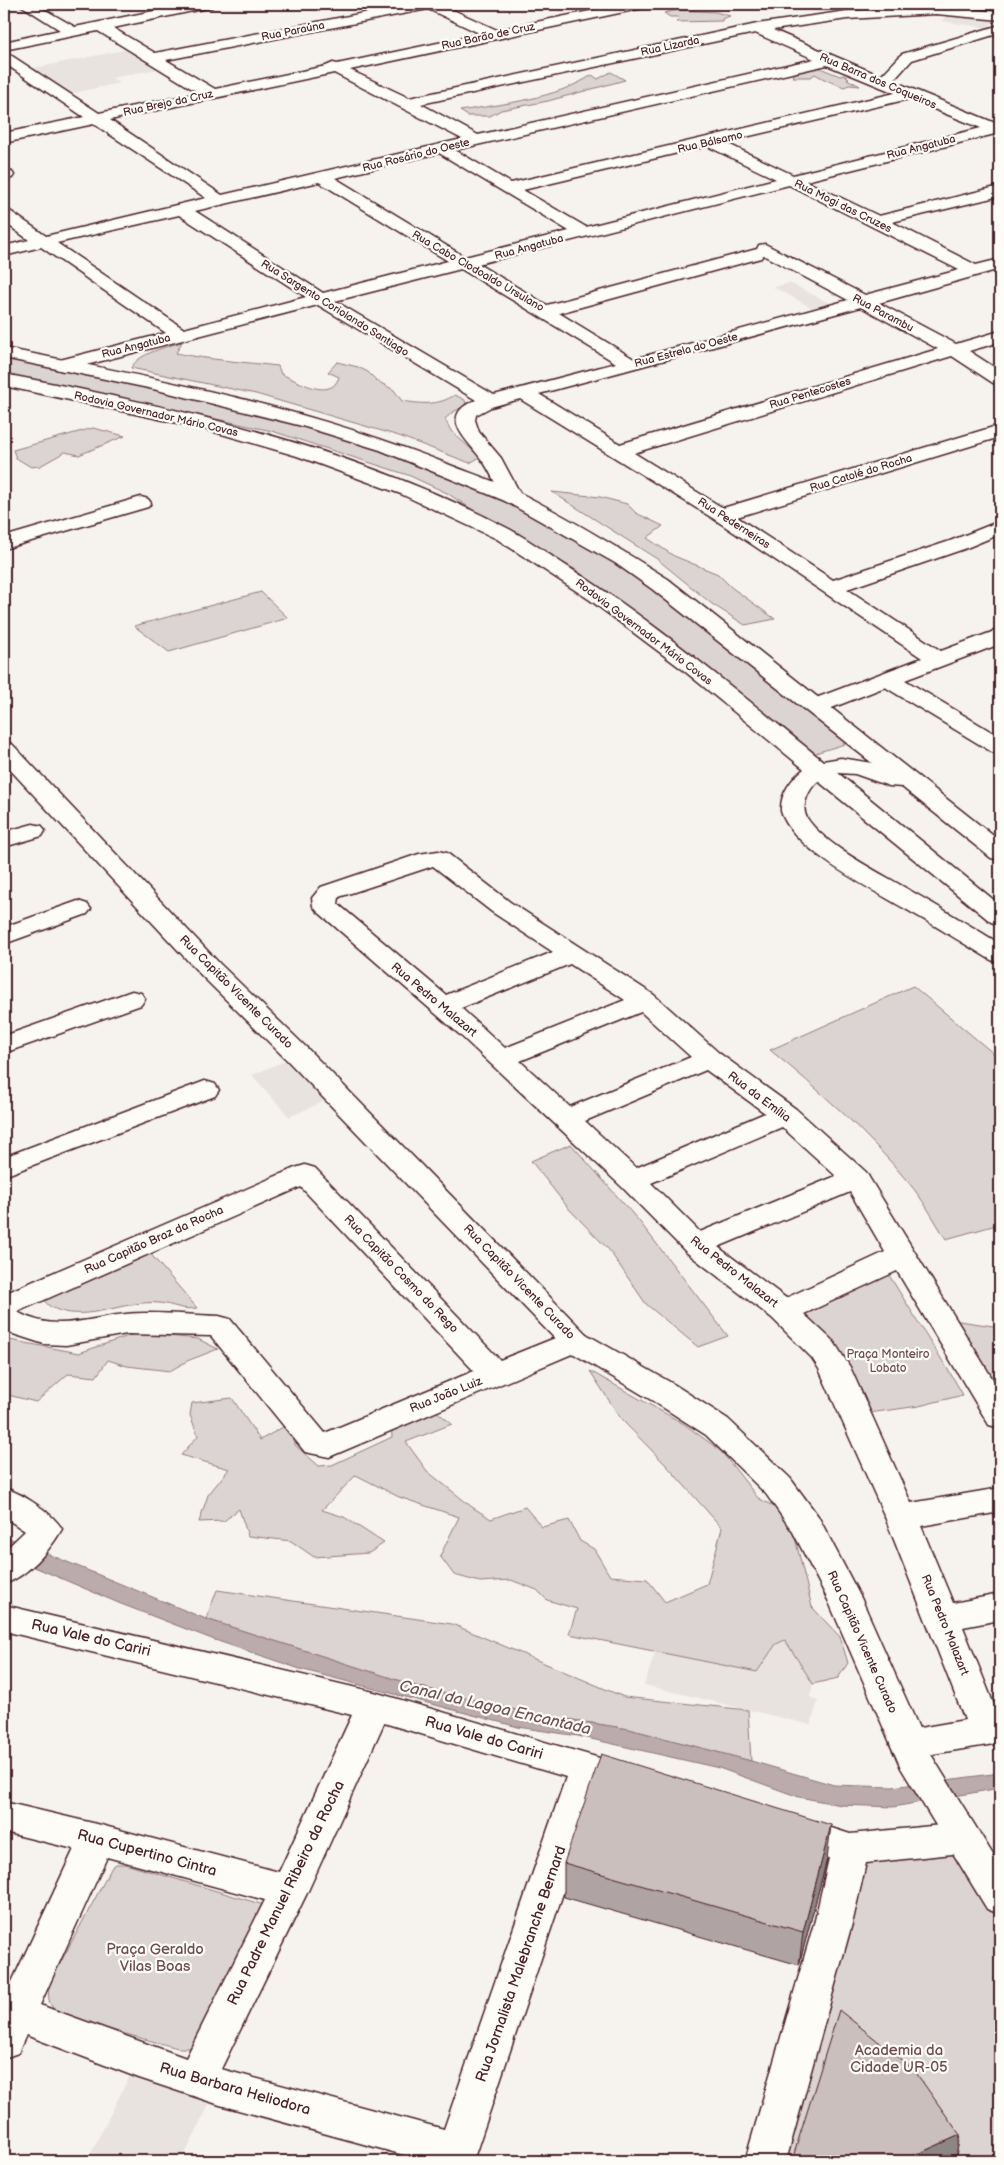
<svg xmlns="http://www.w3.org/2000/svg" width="1004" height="2165" font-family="'Balsamiq Sans',sans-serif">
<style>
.built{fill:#e9e3e0}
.green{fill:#dcd4d2;stroke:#937a7e}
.water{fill:#bbabac;stroke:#8e7378}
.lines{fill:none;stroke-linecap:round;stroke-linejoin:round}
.street-casing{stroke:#4a1f2b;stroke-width:3}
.secondary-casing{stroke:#4a1f2b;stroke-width:3}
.highway-casing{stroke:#4a1f2b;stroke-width:3}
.street{fill:#fdfcf7;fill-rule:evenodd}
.secondary{fill:#fdfcf7;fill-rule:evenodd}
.highway{fill:#fdfcf7;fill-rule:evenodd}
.wall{fill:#afa4a3;stroke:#4a1f2b}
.shaded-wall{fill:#8e8685;stroke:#4a1f2b}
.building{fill:#cbbfbe;stroke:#4a1f2b}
.labels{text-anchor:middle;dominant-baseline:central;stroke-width:4.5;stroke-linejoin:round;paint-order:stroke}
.far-street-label{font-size:11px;fill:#4a1f2b;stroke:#fdfcf7}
.street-label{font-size:12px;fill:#4a1f2b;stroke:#fdfcf7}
.park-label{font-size:12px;fill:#6e4c55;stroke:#fdfcf7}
.near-street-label{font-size:15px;fill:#4a1f2b;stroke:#fdfcf7}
.near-park-label{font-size:15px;fill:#6e4c55;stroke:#fdfcf7}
.near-water-label{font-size:16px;font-style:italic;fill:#725058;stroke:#fdfcf7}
</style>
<rect width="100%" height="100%" fill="#f6f3ef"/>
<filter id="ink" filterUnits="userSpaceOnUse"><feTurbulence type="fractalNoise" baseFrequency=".02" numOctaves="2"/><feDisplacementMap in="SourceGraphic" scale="10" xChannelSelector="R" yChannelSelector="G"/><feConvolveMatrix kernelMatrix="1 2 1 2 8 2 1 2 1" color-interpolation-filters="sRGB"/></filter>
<g filter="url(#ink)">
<g class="built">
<polygon points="950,13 997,19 987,28 941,21"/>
<polygon points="128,49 162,68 112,78 120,83 70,94 30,69"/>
<polygon points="790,283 829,303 812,308 773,287"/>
<polygon points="285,1061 325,1101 289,1117 252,1075"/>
<polygon points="785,1640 813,1684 810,1697 818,1701 811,1725 644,1685 656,1650 757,1672 776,1644"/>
<polygon points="132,2071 213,2096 182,2161 87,2161"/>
</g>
<g class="green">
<polygon points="678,10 716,12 730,16 722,19 722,21 676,22 679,20 678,17 670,17 664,13"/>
<polygon points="815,66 840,76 844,75 849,78 847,79 860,86 849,85 844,87 826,80 815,74 811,77 792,77 795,74 795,70"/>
<path d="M611 72 625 80 548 101 501 110 490 116H468L460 111C501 104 556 99 592 75L598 79Z"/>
<path d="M182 342 176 353C210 360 244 362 278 366L281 374C298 381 331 402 339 377L328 372 337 362 358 367 368 372 377 381 394 390 402 401C422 404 437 406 455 395L465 400 466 405 453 412 445 419 451 431 480 457 470 463 399 436 256 394 131 368C139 353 166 347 182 342Z"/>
<path d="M4 356C210 395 428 444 608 558 648 583 685 613 722 643 764 676 806 710 848 743L809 755 655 629 576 570 488 520 447 493 408 475 272 431 4 373Z"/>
<polygon points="93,428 125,436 79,455 65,452 40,466 31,467 16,458 13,450"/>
<polygon points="552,492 600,497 627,504 636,513 663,526 647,538 674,556 718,574 731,587 775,619 745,625 712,604 657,559"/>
<polygon points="261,592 288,618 169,652 134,626"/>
<path d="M913 986 1000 1059V1224L946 1239C934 1220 923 1199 908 1182 867 1132 819 1090 770 1050Z"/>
<polygon points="571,1144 639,1221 728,1336 698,1347 646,1304 609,1250 569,1209 531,1161"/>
<path d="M148 1251 197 1308C182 1311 173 1304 159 1303 124 1299 85 1325 51 1307 47 1305 43 1299 40 1295Z"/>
<polygon points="887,1272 955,1381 963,1395 919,1406 869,1413 794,1315"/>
<polygon points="953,1320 1000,1327 1000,1409 968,1365"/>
<polygon points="137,1333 198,1339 218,1349 187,1361 170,1371 127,1366 108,1360 96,1377 68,1374 36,1402 4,1394 4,1339 79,1353"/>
<polygon points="590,1371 684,1424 721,1451 758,1498 786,1513 796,1542 812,1607 840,1637 848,1663 838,1678 813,1684 785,1640 776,1644 757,1672 569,1634 577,1609 547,1600 537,1590 511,1580 480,1582 454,1575 440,1556 459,1517 399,1497 356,1475 322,1510 344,1517 384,1543 369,1553 314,1557 291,1541 248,1536 239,1509 224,1521 199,1522 208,1495 229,1469 181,1455 198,1436 190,1415 192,1403 232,1398 260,1440 285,1426 296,1446 319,1466 332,1465 392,1437 391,1423 431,1407 452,1424 406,1442 427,1471 472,1507 491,1519 525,1507 542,1527 569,1520 580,1541 594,1549 610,1576 647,1579 665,1602 707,1584 722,1528 667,1466 621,1419"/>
<polygon points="217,1590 452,1624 624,1697 748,1710 751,1761 629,1729 528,1713 416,1686 206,1619"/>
<polygon points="953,1845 1000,1912 1000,2161 760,2161 831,1937 866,1847"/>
<path d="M116 1864H125L264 1905 194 2048H178C160 2043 60 2018 53 2008 47 2001 48 1991 50 1982L112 1867Z"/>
</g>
<polygon class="water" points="4,1536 206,1619 416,1686 528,1713 629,1729 751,1761 834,1785 892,1787 1000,1773 1000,1788 893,1807 841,1805 799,1797 719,1768 578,1736 518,1727 300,1669 212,1639 121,1604 4,1554"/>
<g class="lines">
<defs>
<g id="street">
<path d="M19 4H35L75 27 188 4H214L212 7 207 8 113 28 155 53 411 4H440L497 30 624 4H650L643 8 350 70 409 98 757 24 847 11 911 7 917 4 1000 12V20L936 14 847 19 773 30 881 76 902 54 1000 25V33L912 60 893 81 1000 125V134H995L806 181 879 216 1000 186V196L892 222 976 265 1000 259V269L879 303 956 344 1000 331V342L969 351 1000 371V385L993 383 952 356 634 453 723 508 1000 425V437L737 517 833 580 950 541 1000 521V534L964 549 847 589 941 651 1000 629V644L905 680 1000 737V754L992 752 885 687 824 711 816 713 808 711 805 706 808 701 922 658 714 519 520 399 491 407 476 415 475 420 479 432 501 458 522 497 519 501 512 503 505 501C496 488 492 473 482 460 468 440 436 416 476 400L318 305 63 371 56 369 54 365 56 361 166 333 41 247 4 256V246L29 240 4 222V210L10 211 46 236 206 198 94 124 4 143V133L84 117 4 63V53L9 54 99 113 199 93 98 31 4 50V42L60 30ZM428 9 481 34 337 64 333 63 326 66 215 89 166 60ZM755 33 814 59 478 135 421 104ZM827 65 895 93 511 183 455 150ZM334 73 462 139 222 195 110 120ZM909 99 981 128 793 175 724 142ZM707 146 776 179 586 227 523 190ZM439 153 569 231 465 257 335 178ZM319 182 448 261 323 293 195 211ZM789 185 959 270 865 295 765 244 759 245 757 249 547 305 478 264ZM179 215 306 297 184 329 57 243ZM763 255 848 300 634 359 559 313 761 258ZM461 269 616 363 494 395 335 301ZM861 307 938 349 620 444 539 394Z"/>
<polygon points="4,169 12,172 14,175 12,178 4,179"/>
<polygon points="141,497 148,499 151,503 148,507 4,549 4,537"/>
<polygon points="33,824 42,826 45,831 42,836 4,847 4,832"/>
<path d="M438 851 447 853 510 902 654 995 719 1053 796 1109 866 1172 870 1179 1000 1391V1428L989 1425 897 1271 804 1314 834 1342 850 1367 911 1503 1000 1488V1512L921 1526 953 1603 1000 1594V1620L963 1627 998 1715H1000V1743L908 1758 895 1754 890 1744 895 1734 908 1730 965 1720 885 1517 819 1369 812 1358 772 1318 686 1252 622 1187 459 1034 317 911 313 906 312 898 321 887 419 854ZM433 866 492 912 553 952 446 995 338 904 339 897ZM570 964 625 1000 505 1048 461 1008ZM641 1012 691 1057 570 1107 520 1061ZM706 1070 765 1113 636 1168 585 1121ZM782 1127 836 1176 700 1232 651 1183ZM850 1192 885 1252 786 1298 718 1247Z"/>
<polygon points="78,901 87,904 91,909 87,914 4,944 4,927"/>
<polygon points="132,991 141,993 145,999 141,1005 4,1053 4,1036"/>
<polygon points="205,1081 215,1084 219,1090 215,1096 4,1176 4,1157"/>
<path d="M305 1165 315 1168 500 1360 575 1330 586 1334 590 1341 586 1348 329 1457 305 1452 211 1336 127 1334 66 1345 44 1344 4 1331V1294L295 1168ZM301 1187 474 1371 325 1433 230 1319 219 1316C191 1315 153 1311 126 1314 86 1318 56 1333 17 1312Z"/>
<path d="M4 1488C22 1493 53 1513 62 1529 50 1550 28 1576 4 1584V1551L25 1531 4 1517Z"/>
<path d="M4 1605 374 1692 644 1771 649 1781 644 1791 631 1796 599 1786 473 2161H426L220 2105 139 2078 26 2035 18 2053 4 2058V1999L74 1849 4 1832V1802L97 1824 279 1872 352 1715 4 1631ZM384 1723 566 1777 444 2129 221 2069 308 1891ZM107 1857 265 1900 186 2058 40 2005Z"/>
<polygon points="794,1816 850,1834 962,1823 975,1827 981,1838 975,1849 962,1853 866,1863 853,1920 786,2161 745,2161 815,1920 829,1858 781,1842 776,1831 781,1820"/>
</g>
<polygon id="secondary" points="4,742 12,744 220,964 307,1048 586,1334 675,1385 728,1419 790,1478 818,1516 862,1600 930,1753 1000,1866 1000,1914 987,1909 901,1768 828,1600 793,1532 766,1494 706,1435 653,1401 564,1348 287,1060 202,976 4,763"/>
<path id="highway" d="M4 348C155 378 307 407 450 465 473 474 498 482 520 493 571 519 620 549 668 579L1000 841V860L991 858 902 787 889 786 855 774 838 773 1000 905V925L991 922 818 781C809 789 800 806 807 818 824 844 871 868 897 883 932 903 967 923 1000 944V963L991 960C966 945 941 929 916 915 881 894 792 851 781 811 780 794 791 779 804 769L682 669 590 600 497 539 401 494 297 456 201 428 4 386V374C177 407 354 447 511 530 529 540 547 553 565 565 657 623 739 693 823 761L841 758 872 763 652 589 615 563 505 501 380 450 302 426 153 389 4 358Z"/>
</defs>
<use href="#street" class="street-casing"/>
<use href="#secondary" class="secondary-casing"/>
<use href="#highway" class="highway-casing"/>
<use href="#street" class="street"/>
<use href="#secondary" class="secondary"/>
<use href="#highway" class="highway"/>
</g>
<g class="wall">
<polygon points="827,1859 799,1965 564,1897 564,1863"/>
<polygon points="960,2135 955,2161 793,2161 793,2157"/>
</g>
<g class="shaded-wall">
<polygon points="831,1825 827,1859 799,1965 803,1932"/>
<polygon points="960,2135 955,2161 902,2161"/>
</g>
<g class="building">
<polygon points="601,1754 831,1825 803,1932 564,1863"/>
<polygon points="839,2010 914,2070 960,2135 902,2161 800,2161 793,2157"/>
</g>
</g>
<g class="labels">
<g class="far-street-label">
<text transform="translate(293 31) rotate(-11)">Rua Paraúna</text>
<text transform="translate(488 36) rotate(-12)">Rua Barão de Cruz</text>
<text transform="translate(670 46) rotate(-12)">Rua Lizarda</text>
<text transform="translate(878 81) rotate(23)">Rua Barra dos Coqueiros</text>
<text transform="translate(168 103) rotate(-12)">Rua Brejo da Cruz</text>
<text transform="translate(710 142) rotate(-13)">Rua Bálsamo</text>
<text transform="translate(921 147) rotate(-14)">Rua Angatuba</text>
<text transform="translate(416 155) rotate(-14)">Rua Rosário do Oeste</text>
<text transform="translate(843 206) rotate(26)">Rua Mogi das Cruzes</text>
<text transform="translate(529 247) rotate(-15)">Rua Angatuba</text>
<text transform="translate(478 271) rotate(30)">Rua Cabo Clodoaldo Ursulano</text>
<text transform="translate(335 308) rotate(32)">Rua Sargento Coriolando Santiago</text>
<text transform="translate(883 313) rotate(28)">Rua Parambu</text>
<text transform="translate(136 346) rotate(-14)">Rua Angatuba</text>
<text transform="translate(686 350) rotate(-15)">Rua Estrela do Oeste</text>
<text transform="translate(810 393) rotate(-17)">Rua Pentecostes</text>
<text transform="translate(156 414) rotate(13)">Rodovia Governador Mário Covas</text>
<text transform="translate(861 473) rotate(-17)">Rua Catolé do Rocha</text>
<text transform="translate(734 523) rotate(33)">Rua Pederneiras</text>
<text transform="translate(644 632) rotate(37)">Rodovia Governador Mário Covas</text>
</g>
<g class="street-label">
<text transform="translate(236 992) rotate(45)">Rua Capitão Vicente Curado</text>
<text transform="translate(434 1000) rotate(40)">Rua Pedro Malazart</text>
<text transform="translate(759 1097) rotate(37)">Rua da Emília</text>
<text transform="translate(154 1240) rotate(-24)">Rua Capitão Braz da Rocha</text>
<text transform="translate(734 1272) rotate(38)">Rua Pedro Malazart</text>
<text transform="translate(401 1274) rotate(46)">Rua Capitão Cosmo do Rego</text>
<text transform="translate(519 1282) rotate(46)">Rua Capitão Vicente Curado</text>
<text transform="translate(446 1395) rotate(-22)">Rua João Luiz</text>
<text transform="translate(945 1625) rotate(68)">Rua Pedro Malazart</text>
<text transform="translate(862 1642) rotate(66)">Rua Capitão Vicente Curado</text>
</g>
<g class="park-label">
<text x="888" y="1354">Praça Monteiro<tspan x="888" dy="14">Lobato</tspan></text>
</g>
<g class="near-street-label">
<text transform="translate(91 1638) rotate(13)">Rua Vale do Cariri</text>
<text transform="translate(484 1738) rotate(16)">Rua Vale do Cariri</text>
<text transform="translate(147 1853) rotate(15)">Rua Cupertino Cintra</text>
<text transform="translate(286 1893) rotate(-64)">Rua Padre Manuel Ribeiro da Rocha</text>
<text transform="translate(521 1964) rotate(-71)">Rua Jornalista Malebranche Bernard</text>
<text transform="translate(235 2089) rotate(16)">Rua Barbara Heliodora</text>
</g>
<g class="near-park-label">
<text x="155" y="1949">Praça Geraldo<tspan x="155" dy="17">Vilas Boas</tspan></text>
<text x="899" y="2050">Academia da<tspan x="899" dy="17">Cidade UR-05</tspan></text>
</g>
<g class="near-water-label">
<text transform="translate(495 1708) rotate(13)">Canal da Lagoa Encantada</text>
</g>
</g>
<rect width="1004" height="2165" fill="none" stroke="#fdfcf7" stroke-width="20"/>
<rect x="10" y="10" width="984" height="2145" fill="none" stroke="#4a1f2b" stroke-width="2" filter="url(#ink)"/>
</svg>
